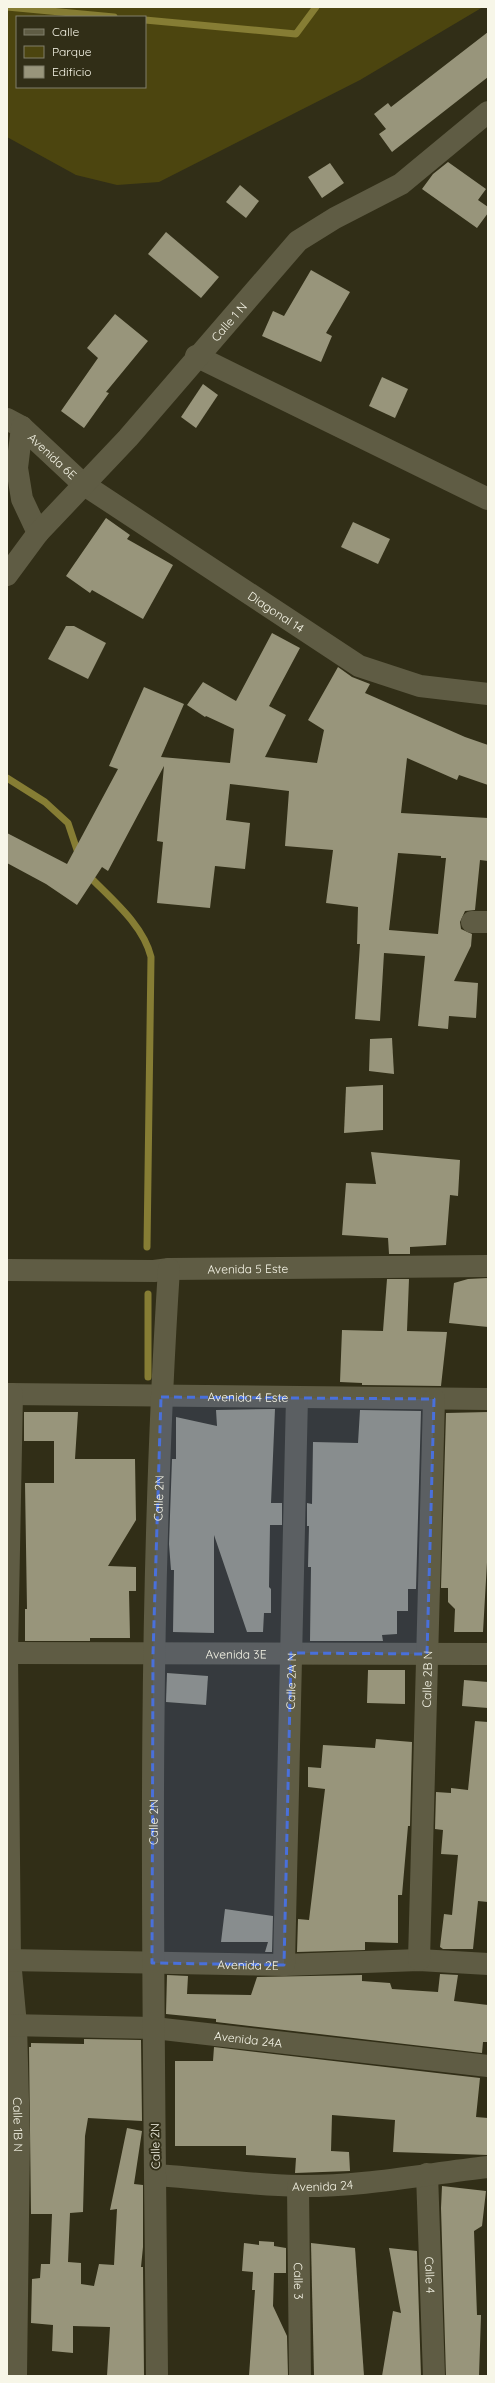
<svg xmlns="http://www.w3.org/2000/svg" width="495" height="2383" font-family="Quicksand,sans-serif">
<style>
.green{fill:#4c450f;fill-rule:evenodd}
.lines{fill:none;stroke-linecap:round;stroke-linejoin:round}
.stream{stroke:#867d34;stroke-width:7}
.building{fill:#98957b;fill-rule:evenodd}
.minor{stroke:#5f5c44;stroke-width:22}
.marked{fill:#4970db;fill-opacity:0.2;stroke:#4970db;stroke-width:3;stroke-dasharray:8 5;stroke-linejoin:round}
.labels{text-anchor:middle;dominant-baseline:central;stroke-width:4;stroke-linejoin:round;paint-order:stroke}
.street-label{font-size:12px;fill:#f7f6e8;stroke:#312e17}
</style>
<rect width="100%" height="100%" fill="#312e17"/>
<path class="green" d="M7 7H483L360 80 159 182 117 185 76 175 7 137ZM17 17H145V87H17Z"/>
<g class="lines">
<g class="stream">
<polyline points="7,7 114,17"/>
<polyline points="145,20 296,34 316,7"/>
<polyline points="7,778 45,802 68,823 79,856"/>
<path d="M87 874C110 898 143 924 151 957L147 1247"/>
<polyline points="148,1294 148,1377"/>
</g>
</g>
<g class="building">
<polygon points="488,32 488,77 392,152 379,134 386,129 374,114 388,103 391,107"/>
<polygon points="448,162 486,189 478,200 488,207 488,213 477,228 422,189 433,174"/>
<polygon points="330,163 344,183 322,198 308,177"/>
<polygon points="240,185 259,201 246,218 226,202"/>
<polygon points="166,232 219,277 201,298 148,254"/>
<polygon points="311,270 350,292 326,333 332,336 321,362 262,336 273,311 284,316"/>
<polygon points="115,314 148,341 106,392 109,393 84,428 61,411 98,358 87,348"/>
<polygon points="382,377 408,389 395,418 369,406"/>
<polygon points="203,384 218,395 196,428 181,417"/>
<polygon points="106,518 130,535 127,539 173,565 143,619 92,590 90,593 66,576"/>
<polygon points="353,522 390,539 378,564 341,547"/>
<polygon points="66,626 74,626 106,643 88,679 48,659"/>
<path d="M272 633 300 648 269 706 286 715 265 757 317 763 324 730 308 720 338 667 352 677 370 684 365 693 465 737 488 745V785L459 775 457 780 407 758 401 813 488 818V861L480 860 475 910 465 911 460 922 461 929 472 934 471 946 454 981 478 983 476 1018 449 1016 448 1029 418 1026 425 956 384 953 380 1021 355 1019 360 944H357L358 907 326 903 333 850 285 846 289 791 230 784 226 820 250 823 245 869 215 866 210 908 157 903 163 842 157 841 164 766 108 871 102 867 77 905 46 884 7 863V833L67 864 118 769 109 766 144 687 184 704 161 757 230 763 234 729 206 716 205 717 187 705 203 682 236 701ZM398 853 441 856V858H446L438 934 389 930Z"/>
<polygon points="392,1038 394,1074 369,1071 370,1039"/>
<polygon points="383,1085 383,1130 344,1133 346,1087"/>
<polygon points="371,1152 460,1160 458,1196 450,1195 446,1245 410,1247 410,1254 389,1254 388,1238 342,1235 346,1183 376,1184"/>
<polygon points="488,1278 488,1327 449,1323 454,1283 468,1279"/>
<polygon points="387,1279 409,1279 407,1331 447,1332 441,1386 362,1385 362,1383 340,1382 342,1330 383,1331"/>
<polygon points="275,1409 271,1503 282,1503 282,1525 270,1525 269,1587 271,1589 271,1613 264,1613 263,1632 247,1632 214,1535 214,1633 173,1632 174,1570 171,1570 169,1544 172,1459 176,1459 176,1417 217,1426 216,1410"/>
<polygon points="360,1410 421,1411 416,1589 408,1589 408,1611 397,1611 397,1634 382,1635 383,1641 310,1641 311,1567 308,1567 309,1526 307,1526 307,1503 312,1504 313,1442 358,1443"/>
<polygon points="24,1412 78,1412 75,1459 135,1459 136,1520 108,1566 136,1567 136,1591 129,1591 130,1638 90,1638 90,1641 25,1641 25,1609 27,1609 25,1483 54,1483 54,1441 24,1441"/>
<polygon points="488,1412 488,1545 483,1632 454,1632 455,1609 448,1602 448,1588 441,1588 446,1413"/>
<polygon points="368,1670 405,1670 405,1704 367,1703"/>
<polygon points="167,1673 208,1676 206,1705 166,1702"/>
<polygon points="464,1680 488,1682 488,1708 462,1706"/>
<polygon points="475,1721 488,1722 488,1902 478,1901 473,1949 443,1949 440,1947 444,1914 452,1915 458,1855 441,1854 443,1830 435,1829 436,1792 451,1793 451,1788 468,1790"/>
<polygon points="376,1739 412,1742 410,1826 408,1826 402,1895 398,1895 398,1943 365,1942 365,1950 297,1952 298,1919 309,1920 325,1789 308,1787 308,1767 321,1768 323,1745 375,1748"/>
<polygon points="225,1909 273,1916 272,1952 265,1952 268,1942 221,1942"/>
<polygon points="440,1974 458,1975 454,2001 488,2005 488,2042 483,2042 482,2053 216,2022 216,2019 166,2014 167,1975 188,1976 187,1994 251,1995 257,1977 362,1975 362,1981 390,1983 392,1989 438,1992"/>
<polygon points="84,2039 141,2040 142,2121 88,2118 85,2136 83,2212 70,2213 68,2262 81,2263 81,2284 94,2286 99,2264 114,2265 117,2209 110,2210 127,2128 142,2131 134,2184 143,2185 143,2247 141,2267 143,2267 144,2376 107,2376 110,2327 73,2326 73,2353 52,2351 53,2325 31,2323 32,2279 40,2278 41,2264 50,2264 52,2214 31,2214 29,2047 31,2047 31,2043 84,2044"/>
<polygon points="214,2047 480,2078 476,2117 488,2118 488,2155 393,2152 395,2120 332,2115 331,2151 349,2152 350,2171 295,2173 296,2158 246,2155 246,2146 175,2146 175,2061 213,2061"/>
<polygon points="442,2186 486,2191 482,2226 474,2231 477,2315 481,2315 479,2376 446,2376 441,2208"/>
<polygon points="259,2241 274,2242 274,2246 286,2248 286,2273 274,2273 273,2306 287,2336 288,2376 249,2376 255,2290 252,2290 253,2272 242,2271 244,2243 259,2245"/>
<polygon points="311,2243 355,2248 364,2376 314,2376"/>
<polygon points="389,2248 417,2251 421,2376 382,2376 393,2311 401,2313"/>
</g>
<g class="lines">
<g class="minor">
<polyline points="196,356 488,499"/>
<path id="s1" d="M7 419 22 427 83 484 359 666 420 686 488 694"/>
<polyline points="22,427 17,468 22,499 38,533"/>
<path id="s2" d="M7 575 38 533 128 438 298 241 335 218 401 184 488 112"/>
<polyline points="472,922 488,922"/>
<path id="s3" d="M7 1270 154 1271 169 1269 488 1266"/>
<path id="s4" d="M7 1394 488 1399"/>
<path id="s5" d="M12 1394 7 1653 10 1960 16 2025 19 2138 16 2376"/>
<path id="s6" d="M7 1653 488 1654"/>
<path id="s7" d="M7 1960 284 1965 419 1960 488 1964"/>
<path id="s8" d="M419 1960 434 1399"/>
<path id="s9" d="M284 1965 297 1397"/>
<path id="s10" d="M7 2025 154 2028 488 2066"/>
<path id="s11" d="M427 2174 434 2376"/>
<path id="s12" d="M155 2175C203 2178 250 2185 298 2186 362 2187 425 2174 488 2167"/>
<path id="s13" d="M298 2186 300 2376"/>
<path id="s14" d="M157 2376C154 2007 145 1638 169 1269"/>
</g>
</g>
<path class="marked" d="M161 1397 434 1399 427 1654 291 1653 284 1965 152 1963 153 1654Z"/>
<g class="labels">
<g class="street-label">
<text stroke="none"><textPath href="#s2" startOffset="337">Calle 1 N</textPath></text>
<text stroke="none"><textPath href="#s1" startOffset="59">Avenida 6E</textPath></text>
<text stroke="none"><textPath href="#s1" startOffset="332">Diagonal 14</textPath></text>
<text stroke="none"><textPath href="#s3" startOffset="241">Avenida 5 Este</textPath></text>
<text stroke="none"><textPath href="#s4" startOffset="241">Avenida 4 Este</textPath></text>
<text stroke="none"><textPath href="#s14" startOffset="878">Calle 2N</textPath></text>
<text stroke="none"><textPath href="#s6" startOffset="229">Avenida 3E</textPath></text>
<text stroke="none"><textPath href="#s8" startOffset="281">Calle 2B N</textPath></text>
<text stroke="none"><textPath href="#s9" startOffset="284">Calle 2A N</textPath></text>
<text stroke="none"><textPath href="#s14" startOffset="554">Calle 2N</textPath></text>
<text stroke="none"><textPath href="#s7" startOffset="241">Avenida 2E</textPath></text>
<text stroke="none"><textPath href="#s10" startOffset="242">Avenida 24A</textPath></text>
<text stroke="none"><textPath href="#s5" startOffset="731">Calle 1B N</textPath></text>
<text transform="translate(155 2146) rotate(-91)">Calle 2N</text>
<text stroke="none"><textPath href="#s12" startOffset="168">Avenida 24</textPath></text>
<text stroke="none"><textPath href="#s11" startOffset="101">Calle 4</textPath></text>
<text stroke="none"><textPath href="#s13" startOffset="95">Calle 3</textPath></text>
</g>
</g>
<rect width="495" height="2383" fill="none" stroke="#f7f6e8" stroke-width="16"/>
<rect x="16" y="16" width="130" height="72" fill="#312e17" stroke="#807e6b"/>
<rect x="24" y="29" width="20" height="6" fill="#5f5c44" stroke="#807e6b"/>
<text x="52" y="36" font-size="12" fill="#f7f6e8">Calle</text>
<rect x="24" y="46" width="20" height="12" fill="#4c450f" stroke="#807e6b"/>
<text x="52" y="56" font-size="12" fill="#f7f6e8">Parque</text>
<rect x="24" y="66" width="20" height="12" fill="#98957b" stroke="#807e6b"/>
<text x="52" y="76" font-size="12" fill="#f7f6e8">Edificio</text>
</svg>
